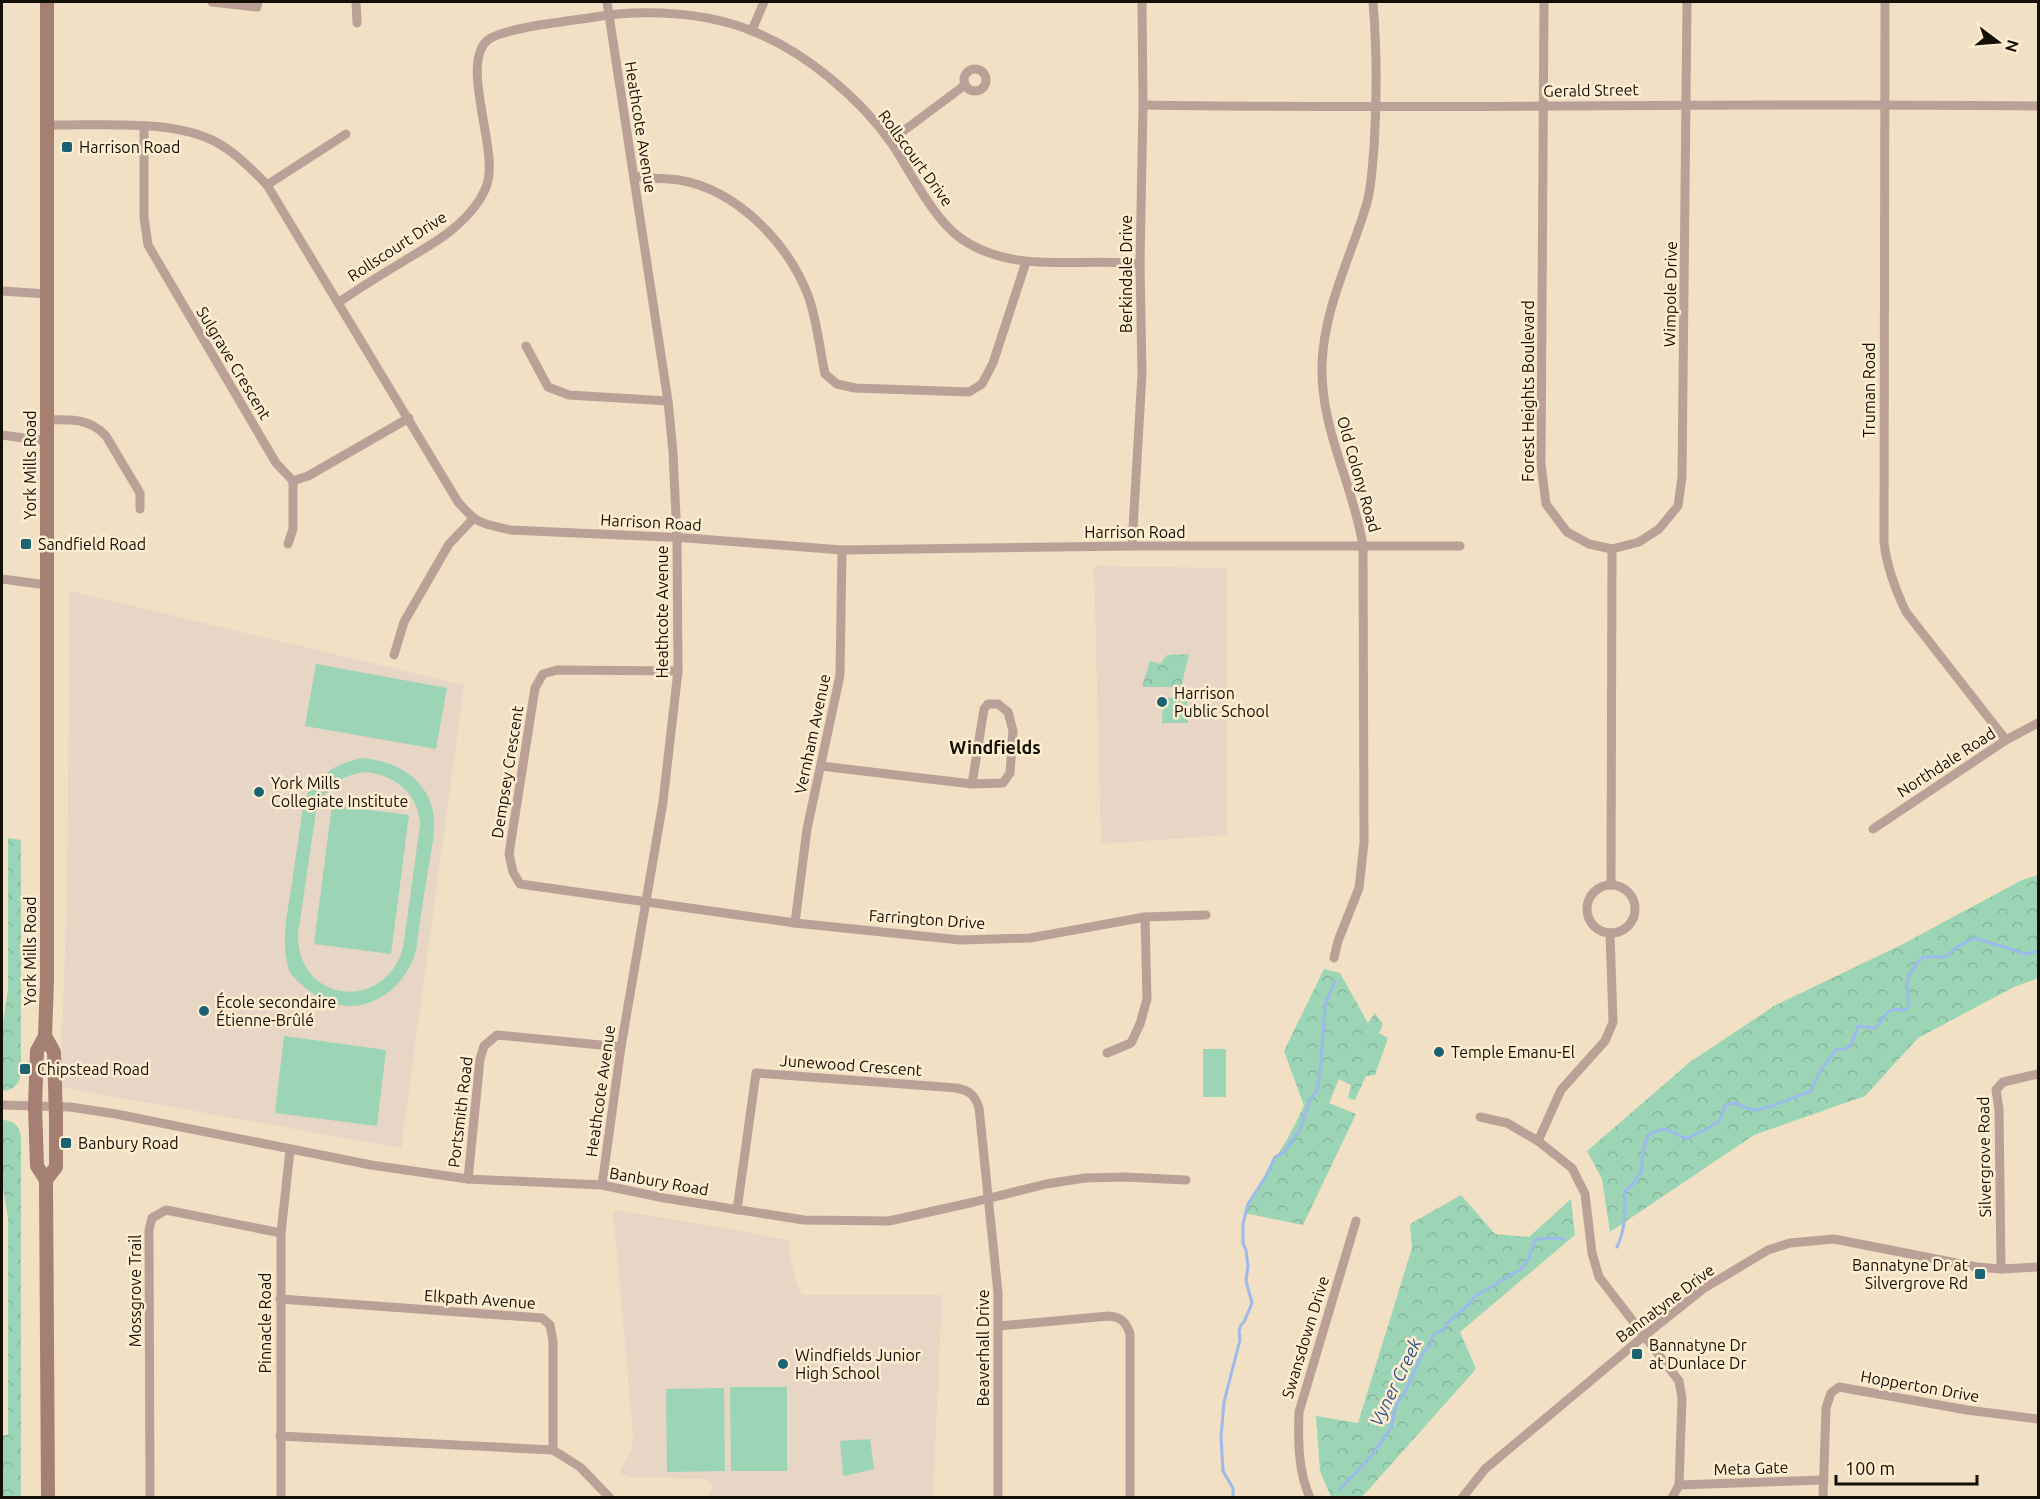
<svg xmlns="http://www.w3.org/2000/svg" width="2040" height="1499" font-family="Ubuntu,sans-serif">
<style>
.education{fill:#e7d5c5}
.grass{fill:#9bd5b6;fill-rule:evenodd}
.forest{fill:url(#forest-crowns)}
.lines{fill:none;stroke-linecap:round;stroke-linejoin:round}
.stream{stroke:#9dbaea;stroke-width:3}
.minor{stroke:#baa096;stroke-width:9}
.secondary{stroke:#a57f72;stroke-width:14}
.poi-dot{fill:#1b6272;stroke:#feedd0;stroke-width:2}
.labels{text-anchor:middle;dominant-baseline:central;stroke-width:5;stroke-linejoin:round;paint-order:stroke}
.street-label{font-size:16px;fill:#151006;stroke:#feedd0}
.poi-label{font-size:16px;fill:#151006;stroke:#feedd0;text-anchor:start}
.neighbourhood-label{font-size:18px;font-weight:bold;fill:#151006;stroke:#feedd0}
.water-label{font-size:18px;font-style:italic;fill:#2f528c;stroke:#feedd0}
</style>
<defs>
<pattern id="forest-crowns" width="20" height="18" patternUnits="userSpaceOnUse" patternTransform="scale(1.5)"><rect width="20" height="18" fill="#9bd5b6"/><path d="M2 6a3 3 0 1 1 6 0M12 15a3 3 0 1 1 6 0" fill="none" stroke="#85b69b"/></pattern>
</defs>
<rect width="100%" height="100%" fill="#f1e0c3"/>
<g class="education">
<polygon points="1094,566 1226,568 1227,835 1101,844"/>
<polygon points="70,591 464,685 401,1148 60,1087 67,900"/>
<polygon points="613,1210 708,1225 788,1240 794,1277 802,1295 942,1295 933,1497 707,1497 714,1487 707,1479 631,1477 619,1473 632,1449 633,1433"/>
</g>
<g class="grass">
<polygon points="316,664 447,688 436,749 305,726"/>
<polygon points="1185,693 1189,696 1187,703 1188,723 1164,723 1162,725 1163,698 1179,697 1179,694"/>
<path d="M361 758C399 760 436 784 434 826 434 843 429 861 427 877 423 902 419 926 416 951 401 1000 350 1024 308 990 302 985 292 977 289 970 280 941 288 911 292 883 296 855 300 828 304 800 316 776 335 764 361 758ZM367 772C396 776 419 794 420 825L403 948C384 1014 296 1002 298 934L316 812C326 788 340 774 367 772Z"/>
<polygon points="332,805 409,815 391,954 314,944"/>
<polygon points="284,1036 386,1050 377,1126 275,1113"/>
<rect x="1203" y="1049" width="23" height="48"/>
<polygon points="730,1387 787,1387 787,1471 731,1471"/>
<polygon points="724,1388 725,1471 667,1472 666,1389"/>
<polygon points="870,1439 874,1469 844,1476 843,1474 840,1441"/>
</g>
<g class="forest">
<polygon points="1189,654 1181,687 1142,687 1150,661 1160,664 1167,655"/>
<path d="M8 838 21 840V1074C19 1085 13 1090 2 1091V1030L8 989Z"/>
<polygon points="2038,875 2038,978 2014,987 1918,1038 1865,1096 1754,1135 1610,1232 1602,1179 1587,1151 1690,1062 1774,1006 1901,945 2020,881"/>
<polygon points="1324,969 1340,973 1368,1023 1375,1013 1383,1024 1379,1033 1388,1038 1375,1075 1366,1076 1355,1100 1348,1098 1351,1085 1339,1079 1329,1103 1356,1114 1303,1225 1244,1213 1290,1134 1304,1106 1284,1051"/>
<path d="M2 1120C13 1120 19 1125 21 1137V1497H2V1435H8V1218L2 1182Z"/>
<polygon points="1461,1195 1495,1234 1529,1237 1571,1199 1575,1235 1460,1332 1476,1369 1362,1497 1331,1497 1320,1471 1316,1416 1358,1423 1412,1248 1410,1224"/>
</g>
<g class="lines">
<g class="stream">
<path d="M1617 1247C1626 1228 1625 1211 1625 1191 1634 1186 1635 1179 1642 1171 1641 1161 1644 1146 1648 1135 1669 1124 1669 1132 1687 1139 1703 1128 1723 1128 1724 1106 1737 1098 1743 1110 1756 1110 1763 1110 1803 1094 1811 1091L1819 1073 1836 1050 1844 1049 1851 1046 1858 1026 1875 1028C1888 1016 1883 1007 1904 1010L1908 1008C1910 1000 1908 996 1907 988 1905 977 1915 964 1923 957H1945L1960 945 1975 938 2026 954 2038 951"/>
<polyline points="1340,1489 1368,1460 1391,1428 1396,1405 1405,1392 1423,1353 1431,1344 1433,1335 1444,1329 1446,1324 1467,1306 1475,1296 1521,1269 1528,1260 1535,1240 1544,1238 1564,1239"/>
<polyline points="1233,1498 1233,1488 1223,1471 1221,1437 1224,1402 1240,1340 1239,1331 1241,1325 1244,1322 1252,1303 1246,1281 1248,1266 1246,1250 1243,1243 1243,1224 1248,1204 1266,1176 1275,1157 1283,1153 1300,1130 1310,1100 1317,1090 1320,1076 1325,1005 1335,981"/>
</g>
<g class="minor">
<polyline points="212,2 257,7 258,2"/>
<polyline points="356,2 357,23"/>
<polyline points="1544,2 1541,464 1546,504 1567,532 1589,544 1612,549 1639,542 1659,529 1678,506 1682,477 1687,2"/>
<path d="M1885 2 1884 543C1887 567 1896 591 1906 612L2006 740"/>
<polyline points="752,30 764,2"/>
<circle cx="975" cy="80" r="11"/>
<path d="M1143 105C1442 110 1740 102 2038 106"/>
<path d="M46 125C98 126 173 118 218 143 237 154 252 169 267 185L458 502C478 525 481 523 510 530L687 538 842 550 1132 546H1460"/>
<polyline points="144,126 144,217 148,245 276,463 293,481 308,476 409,418"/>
<polyline points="890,141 965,85"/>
<path d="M634 176C649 179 664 178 679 180 738 190 789 244 809 298 817 322 820 350 825 374L837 384 855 388 969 392 982 384 993 363 1026 262"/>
<polyline points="267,185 346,134"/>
<polyline points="2,291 47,294"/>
<path d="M339 302C360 288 382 274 404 261 432 244 462 228 480 199 482 195 486 189 487 184 499 150 459 63 488 40 505 27 572 21 595 17 643 9 707 12 752 31 804 51 860 98 892 144 910 171 933 218 959 237 1012 276 1079 257 1140 264"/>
<polyline points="526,346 548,387 569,395 668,401"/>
<path d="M46 420C69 419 90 418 106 436L140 493V509"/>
<polyline points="2,435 46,441"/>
<polyline points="288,544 293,529 293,481"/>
<polyline points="1132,546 1142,374 1140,264 1143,105 1142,2"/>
<polyline points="2,579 47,585"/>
<polyline points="394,655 404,622 449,544 473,519"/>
<polyline points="678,671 557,670 543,674 535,688 509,854 513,872 520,884 795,923 960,940 1030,938 1145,917 1206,915"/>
<polyline points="821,766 972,784 1003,783 1010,773 1013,731 1008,712 998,704 988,704 984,709 972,784"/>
<polyline points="1873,829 2006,740 2038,723"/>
<polyline points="1611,885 1612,549"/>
<circle cx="1611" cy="909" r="24"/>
<polyline points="795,923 807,829 840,675 842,550"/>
<path d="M1334 958 1338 941 1359 888 1364 843 1363 546C1353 483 1320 429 1322 364 1324 308 1350 259 1366 206 1372 187 1372 167 1374 148 1377 99 1377 50 1373 2"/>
<polyline points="1107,1053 1131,1043 1140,1024 1147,999 1145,917"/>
<polyline points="2,1105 70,1107 116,1114 371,1165 468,1179 602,1185 664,1198 804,1220 889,1221 974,1202 1046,1184 1085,1178 1125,1177 1186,1180"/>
<polyline points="1480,1117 1507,1123 1538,1141 1572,1168 1585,1194 1592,1253 1599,1277 1679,1381 1682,1398 1679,1485 1672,1498"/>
<polyline points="1538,1141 1561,1090 1605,1041 1613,1022 1610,933"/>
<polyline points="468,1179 480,1059 484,1046 497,1035 621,1047"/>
<polyline points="602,1185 621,1047 663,802 678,671 677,538 673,452 668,401 607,2"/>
<path d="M737 1210 756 1073 957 1088C970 1091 975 1095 979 1108L998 1293V1498"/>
<polyline points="2001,1269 1999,1109 1996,1090 2003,1082 2038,1074"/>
<polyline points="280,1299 542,1318 550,1325 553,1341 553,1450"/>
<path d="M999 1326 1109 1316C1121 1317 1126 1322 1130 1334V1498"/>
<polyline points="280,1436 553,1450 580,1467 610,1498"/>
<polyline points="1679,1485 1824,1480"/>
<polyline points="150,1498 149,1230 152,1218 166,1210 281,1233"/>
<polyline points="281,1498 281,1233 290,1150"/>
<path d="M1310 1498C1298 1471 1298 1440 1299 1412L1356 1221"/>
<polyline points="1462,1498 1485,1469 1644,1336 1703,1289 1768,1250 1790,1243 1834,1239 1977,1267 2001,1269 2038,1267"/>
<polyline points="1823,1498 1826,1408 1831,1393 1839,1387 1967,1410 2038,1419"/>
</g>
<g class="secondary">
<polyline points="47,2 47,981 45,1036 37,1051 35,1106 37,1166 46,1180 48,1498"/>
<polyline points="45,1036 54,1052 56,1119 56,1167 46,1180"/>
</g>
</g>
<g class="poi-dot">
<rect x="61" y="141" width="12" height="12" rx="3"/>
<rect x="20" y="538" width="12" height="12" rx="3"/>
<circle cx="1162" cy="702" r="6"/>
<circle cx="259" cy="792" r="6"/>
<circle cx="204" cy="1011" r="6"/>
<circle cx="1439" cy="1052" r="6"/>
<rect x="19" y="1063" width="12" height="12" rx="3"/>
<rect x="60" y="1137" width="12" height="12" rx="3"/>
<rect x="1974" y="1268" width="12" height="12" rx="3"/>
<rect x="1631" y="1348" width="12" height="12" rx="3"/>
<circle cx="783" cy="1364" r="6"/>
</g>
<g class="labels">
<g class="street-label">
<text transform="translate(1591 90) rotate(-1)">Gerald Street</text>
<text transform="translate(641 127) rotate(81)">Heathcote Avenue</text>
<text transform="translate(916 158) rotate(54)">Rollscourt Drive</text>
<text transform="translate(397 246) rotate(-33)">Rollscourt Drive</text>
<text transform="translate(1126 274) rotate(-90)">Berkindale Drive</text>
<text transform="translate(1670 294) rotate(-89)">Wimpole Drive</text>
<text transform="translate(234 363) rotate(59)">Sulgrave Crescent</text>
<text transform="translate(1869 390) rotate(-90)">Truman Road</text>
<text transform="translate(1528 391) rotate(-90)">Forest Heights Boulevard</text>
<text transform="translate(30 465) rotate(-90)">York Mills Road</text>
<text transform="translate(1359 474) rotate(74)">Old Colony Road</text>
<text transform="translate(651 522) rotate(3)">Harrison Road</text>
<text x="1135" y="532">Harrison Road</text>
<text transform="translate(662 612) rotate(-90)">Heathcote Avenue</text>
<text transform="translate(812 734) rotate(-78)">Vernham Avenue</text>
<text transform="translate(1946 762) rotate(-33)">Northdale Road</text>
<text transform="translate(507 772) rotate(-81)">Dempsey Crescent</text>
<text transform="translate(927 919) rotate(4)">Farrington Drive</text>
<text transform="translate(30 951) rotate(-90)">York Mills Road</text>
<text transform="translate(851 1065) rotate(4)">Junewood Crescent</text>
<text transform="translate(600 1091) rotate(-82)">Heathcote Avenue</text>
<text transform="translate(460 1112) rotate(-83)">Portsmith Road</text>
<text transform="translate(1984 1157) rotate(-91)">Silvergrove Road</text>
<text transform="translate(659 1181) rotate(10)">Banbury Road</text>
<text transform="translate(135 1291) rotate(-90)">Mossgrove Trail</text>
<text transform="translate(480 1299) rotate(4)">Elkpath Avenue</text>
<text transform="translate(1665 1303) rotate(-37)">Bannatyne Drive</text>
<text transform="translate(265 1323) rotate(-90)">Pinnacle Road</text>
<text transform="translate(1305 1337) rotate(-73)">Swansdown Drive</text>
<text transform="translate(983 1348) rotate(-90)">Beaverhall Drive</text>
<text transform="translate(1920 1386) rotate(10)">Hopperton Drive</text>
<text transform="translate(1751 1468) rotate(-2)">Meta Gate</text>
</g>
<g class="poi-label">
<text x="79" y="147">Harrison Road</text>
<text x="38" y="544">Sandfield Road</text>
<text x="1174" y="693">Harrison<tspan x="1174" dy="18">Public School</tspan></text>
<text x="271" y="783">York Mills<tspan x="271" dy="18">Collegiate Institute</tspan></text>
<text x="216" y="1002">École secondaire<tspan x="216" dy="18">Étienne-Brûlé</tspan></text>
<text x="1451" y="1052">Temple Emanu-El</text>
<text x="37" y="1069">Chipstead Road</text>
<text x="78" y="1143">Banbury Road</text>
<text x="1968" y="1265" text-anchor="end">Bannatyne Dr at<tspan x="1968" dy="18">Silvergrove Rd</tspan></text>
<text x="1649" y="1345">Bannatyne Dr<tspan x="1649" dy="18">at Dunlace Dr</tspan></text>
<text x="795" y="1355">Windfields Junior<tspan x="795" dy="18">High School</tspan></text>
</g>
<g class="neighbourhood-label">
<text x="995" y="747">Windfields</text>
</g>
<g class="water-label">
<text transform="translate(1395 1382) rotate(-64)">Vyner Creek</text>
</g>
</g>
<rect width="2040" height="1499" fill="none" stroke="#151006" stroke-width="6"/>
<g transform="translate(1998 42) rotate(106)" stroke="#feedd0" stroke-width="4.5" paint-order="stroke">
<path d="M0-4.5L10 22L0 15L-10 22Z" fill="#151006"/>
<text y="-9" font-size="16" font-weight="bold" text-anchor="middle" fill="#151006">N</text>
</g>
<path d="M1836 1475v9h141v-9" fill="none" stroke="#151006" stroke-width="3"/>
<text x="1845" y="1475" font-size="18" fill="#151006" stroke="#feedd0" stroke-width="4.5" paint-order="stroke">100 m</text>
</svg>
